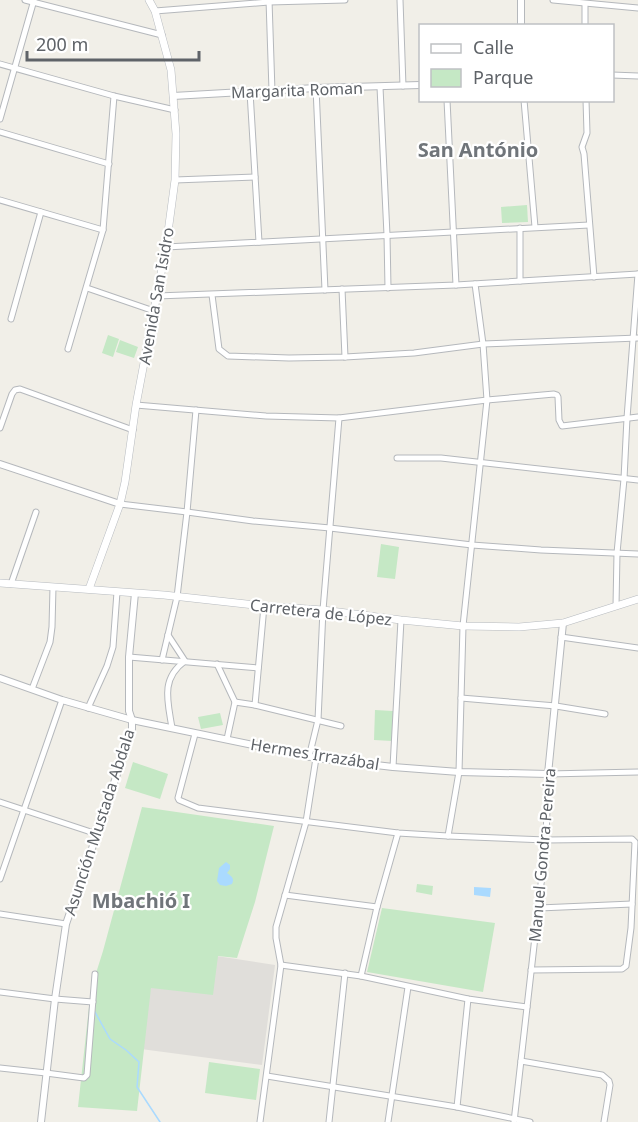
<svg xmlns="http://www.w3.org/2000/svg" width="638" height="1122" font-family="'Noto Sans',sans-serif">
<style>
.industrial{fill:#e0deda}
.green{fill:#c5e8c5}
.water{fill:#aadaff}
.lines{fill:none;stroke-linecap:round;stroke-linejoin:round}
.stream{stroke:#aadaff;stroke-width:1.5}
.minor-casing{stroke:#b5b8bc;stroke-width:7}
.tertiary-casing{stroke:#b5b8bc;stroke-width:8}
.secondary-casing{stroke:#b6babf;stroke-width:8}
.minor{stroke:#fff;stroke-width:5}
.tertiary{stroke:#fff;stroke-width:6}
.secondary{stroke:#fff;stroke-width:7}
.labels{text-anchor:middle;dominant-baseline:central;stroke-width:4.5;stroke-linejoin:round;paint-order:stroke}
.street-label{font-size:16px;fill:#5f6368;stroke:#fff}
.quarter-label{font-size:20px;font-weight:bold;fill:#70757a;stroke:#fff}
</style>
<rect width="100%" height="100%" fill="#f1efe8"/>
<polygon class="industrial" points="157,947 275,965 262,1065 141,1049"/>
<g class="green">
<polygon points="527,205 528,222 502,223 501,207"/>
<polygon points="108,335 119,339 113,357 102,353"/>
<polygon points="120,340 138,347 134,358 116,352"/>
<polygon points="381,544 399,547 395,579 377,577"/>
<polygon points="375,710 393,711 392,741 374,740"/>
<polygon points="220,713 223,725 201,729 198,717"/>
<polygon points="133,762 168,774 160,799 125,788"/>
<polygon points="142,807 274,826 255,902 237,958 218,956 213,995 151,988 137,1111 78,1107 91,989 103,951"/>
<polygon points="417,884 433,886 432,895 416,892"/>
<polygon points="382,908 495,923 483,992 367,972"/>
<polygon points="209,1062 260,1069 256,1100 205,1093"/>
</g>
<g class="water">
<path d="M226 862 230 865V869L227 873C231 876 235 878 232 884L226 886 220 885 217 881 219 868Z"/>
<polygon points="474,887 491,888 490,897 474,895"/>
</g>
<g class="lines">
<polyline class="stream" points="95,1012 110,1039 126,1050 139,1062 137,1087 160,1122"/>
<defs>
<g id="minor">
<polyline points="25,0 162,35"/>
<polyline points="269,0 272,91"/>
<polyline points="400,0 403,86"/>
<polyline points="553,0 638,8"/>
<polyline points="585,4 585,26"/>
<polyline points="155,11 269,2 345,0"/>
<polyline points="0,64 114,96 175,110"/>
<polyline points="612,75 638,76"/>
<polyline points="380,87 387,235 388,288"/>
<polyline points="316,88 325,290"/>
<polyline points="250,92 259,242"/>
<polyline points="447,100 456,285"/>
<polyline points="524,100 535,227"/>
<polyline points="586,100 587,133 582,147 584,154 594,277"/>
<polyline points="0,119 34,0"/>
<polyline points="0,132 109,164"/>
<polyline points="175,180 255,177"/>
<polyline points="0,200 103,230"/>
<polyline points="166,247 589,225"/>
<polyline points="520,281 520,228"/>
<polyline points="87,288 154,311"/>
<polyline points="342,289 345,357"/>
<polyline points="212,295 219,349 228,356 289,358 345,357 414,353 483,344 638,338"/>
<polyline points="157,296 456,285 638,274"/>
<polyline points="11,319 41,212"/>
<polyline points="68,349 103,230 114,96"/>
<polyline points="136,405 266,416 339,418 487,400 554,394 557,395 558,397 559,420 562,426 638,417"/>
<polyline points="0,428 12,394 15,390 20,389 133,430"/>
<polyline points="397,458 441,458 638,480"/>
<polyline points="120,504 187,512 253,521 330,528 472,545 541,550 638,554"/>
<polyline points="11,584 36,512"/>
<polyline points="616,606 617,553 624,479 627,418 638,274"/>
<path d="M168 635 185 661C160 679 168 702 172 728"/>
<polyline points="561,637 638,648"/>
<polyline points="129,657 258,668"/>
<polyline points="162,660 177,597 187,512 196,410"/>
<polyline points="217,664 235,702 227,739"/>
<polyline points="32,689 50,642 52,627 53,587"/>
<polyline points="461,698 556,706 605,714"/>
<polyline points="235,702 255,705 341,726"/>
<polyline points="255,705 264,606"/>
<polyline points="88,708 107,666 113,647 117,592"/>
<polyline points="195,734 178,798 179,800 198,808 398,833 448,836 546,840 632,839 635,842 631,928 626,966 622,969 531,970"/>
<polyline points="309,757 318,720 323,610 339,418"/>
<polyline points="393,767 401,620"/>
<polyline points="0,802 97,834"/>
<polyline points="448,836 459,772 463,626 487,400 483,344 475,284"/>
<polyline points="0,879 62,700"/>
<polyline points="285,895 377,907"/>
<polyline points="539,908 632,904"/>
<polyline points="0,914 66,924"/>
<polyline points="281,965 361,976 468,999 527,1007"/>
<polyline points="361,976 377,907 398,833"/>
<polyline points="0,992 55,999 93,1002"/>
<polyline points="521,1061 602,1075 609,1081 610,1085 604,1122"/>
<polyline points="0,1068 46,1073 84,1078 87,1075 95,974"/>
<polyline points="267,1076 457,1107 530,1122"/>
<polyline points="457,1107 468,999"/>
<polyline points="260,1122 281,965 276,938 276,927 306,822 316,758"/>
<polyline points="329,1122 345,973"/>
<polyline points="388,1122 408,987"/>
<polyline points="514,1122 546,840 548,774 638,772"/>
</g>
<g id="tertiary">
<polyline points="521,26 521,0"/>
<polyline points="173,96 316,88 420,85"/>
<polyline points="0,464 120,504"/>
<polyline points="0,678 62,700 132,720 316,758 393,767 459,772 548,774 563,623"/>
<polyline points="41,1122 55,999 66,924 97,834 132,729 132,720 129,711 129,657 135,593"/>
</g>
<g id="secondary">
<polyline points="0,583 164,595 264,606 323,610 401,620 463,626 519,627 563,623 638,599"/>
<polyline points="89,589 120,504 125,482 136,405 166,247 175,180 176,134 171,70 155,11 149,0"/>
</g>
</defs>
<use href="#minor" class="minor-casing"/>
<use href="#tertiary" class="tertiary-casing"/>
<use href="#secondary" class="secondary-casing"/>
<use href="#minor" class="minor"/>
<use href="#tertiary" class="tertiary"/>
<use href="#secondary" class="secondary"/>
</g>
<g class="labels">
<g class="street-label">
<text transform="translate(297 90) rotate(-2)">Margarita Roman</text>
<text transform="translate(156 296) rotate(-80)">Avenida San Isidro</text>
<text transform="translate(321 612) rotate(6)">Carretera de López</text>
<text transform="translate(315 754) rotate(9)">Hermes Irrazábal</text>
<text transform="translate(99 822) rotate(-72)">Asunción Mustada Abdala</text>
<text transform="translate(542 855) rotate(-85)">Manuel Gondra Pereira</text>
</g>
<g class="quarter-label">
<text x="478" y="149">San António</text>
<text x="141" y="900">Mbachió I</text>
</g>
</g>
<rect x="419" y="24" width="195" height="78" fill="#ffffff" stroke="#bfc1c3" stroke-width="1.5"/>
<rect x="431" y="44" width="30" height="9" fill="#ffffff" stroke="#bfc1c3" stroke-width="1.5"/>
<text x="473" y="54" font-size="18" fill="#5f6368">Calle</text>
<rect x="431" y="69" width="30" height="18" fill="#c5e8c5" stroke="#bfc1c3" stroke-width="1.5"/>
<text x="473" y="84" font-size="18" fill="#5f6368">Parque</text>
<path d="M27 51v9h172v-9" fill="none" stroke="#5f6368" stroke-width="3"/>
<text x="36" y="51" font-size="18" fill="#5f6368" stroke="#ffffff" stroke-width="4.5" paint-order="stroke">200 m</text>
</svg>
